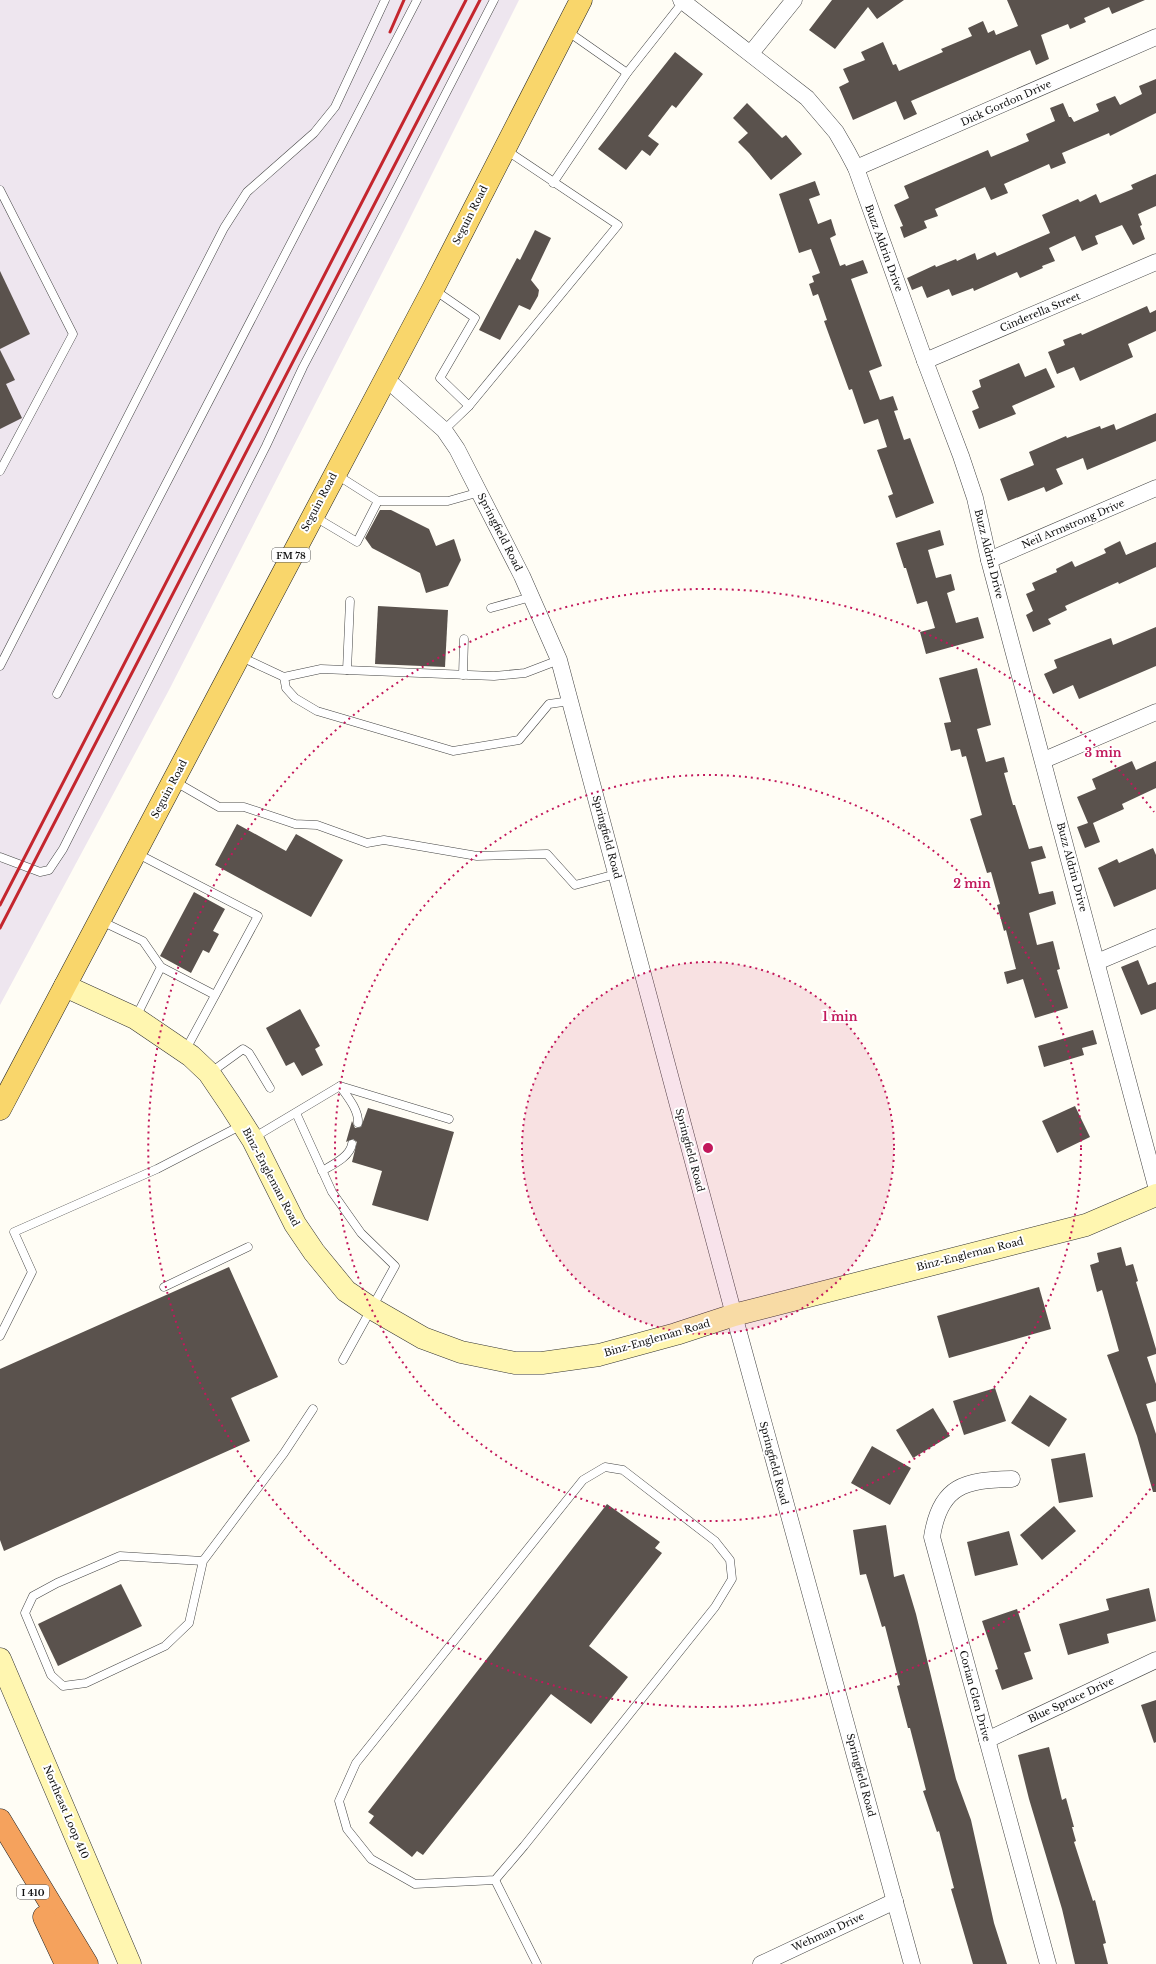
<svg xmlns="http://www.w3.org/2000/svg" width="1156" height="1964" font-family="'Libre Baskerville',serif">
<style>
.industrial{fill:#eee6ef}
.building{fill:#5a524d}
.lines{fill:none;stroke-linecap:round;stroke-linejoin:round}
.lane-casing{stroke:#444;stroke-width:9}
.street-casing{stroke:#444;stroke-width:17}
.secondary-casing{stroke:#333;stroke-width:23}
.primary-casing{stroke:#222;stroke-width:23}
.highway-casing{stroke:#222;stroke-width:23}
.lane{stroke:#fff;stroke-width:8}
.street{stroke:#fff;stroke-width:16}
.secondary{stroke:#fff6b0;stroke-width:22}
.primary{stroke:#f9d66b;stroke-width:22}
.highway{stroke:#f5a25d;stroke-width:22}
.rail{stroke:#c4262e;stroke-width:3}
.ring{fill:none;stroke:#c2185b;stroke-width:2;stroke-dasharray:2 4}
.labels{text-anchor:middle;dominant-baseline:central;stroke-width:4;stroke-linejoin:round;paint-order:stroke}
.shield{fill:#fff;stroke:#585858;stroke-width:1}
.shield-label{font-size:9px;font-weight:bold;fill:#111}
.street-label{font-size:10px;fill:#111;stroke:#fff}
.centre{fill:#c2185b;stroke:#fff;stroke-width:2}
.ring-label{font-size:12px;text-anchor:middle;font-weight:bold;fill:#c2185b;stroke:#fff;stroke-width:4;stroke-linejoin:round;paint-order:stroke}
</style>
<rect width="100%" height="100%" fill="#fffdf5"/>
<polygon class="industrial" points="0,0 519,0 404,230 169,690 0,1005"/>
<g class="building">
<polygon points="832,0 904,0 877,19 868,7 835,49 809,30"/>
<polygon points="1007,0 1145,0 1112,14 1109,7 1084,18 1086,22 1070,29 1068,24 1041,35 1049,59 1036,65 1030,50 1018,55 911,101 917,114 904,120 896,101 853,120 839,87 849,82 843,69 865,60 861,52 883,42 893,65 896,64 899,71 943,52 941,49 972,36 968,28 983,21 988,33 994,30 996,35 1018,26"/>
<polygon points="675,52 703,74 676,108 672,105 648,136 659,144 650,156 642,150 626,170 598,149"/>
<polygon points="1156,79 1156,113 1110,136 1109,133 1062,153 1066,163 1051,169 1049,164 1004,184 1008,193 991,200 985,187 935,209 938,216 924,221 927,228 904,238 900,227 903,226 894,205 909,198 904,186 988,150 991,157 1029,141 1026,134 1055,121 1050,108 1063,103 1069,117 1071,117 1074,122 1099,111 1096,104 1115,96 1120,105 1142,94 1139,86"/>
<polygon points="747,103 782,138 786,135 802,154 771,180 749,153 738,142 748,133 733,118"/>
<polygon points="1156,174 1156,206 1138,214 1142,225 1140,226 1145,239 1133,245 1122,225 1095,236 1098,244 1082,251 1075,236 1049,248 1055,261 1042,266 1043,268 1020,278 1017,272 974,291 973,288 952,296 949,289 927,298 922,286 912,290 907,278 935,265 936,267 956,259 957,261 975,253 977,260 995,252 997,256 1050,233 1042,215 1078,199 1080,202 1096,194 1100,203 1133,189 1131,185"/>
<polygon points="815,181 820,195 809,199 818,224 831,219 836,235 830,238 840,266 845,264 846,266 863,260 868,273 851,279 882,366 869,371 880,400 893,396 898,410 894,411 904,440 910,438 934,503 896,518 888,496 893,494 877,450 887,447 878,419 864,424 852,389 849,390 824,321 827,320 818,294 813,296 809,284 814,282 812,276 820,273 811,249 799,253 779,194"/>
<polygon points="535,230 551,238 531,280 539,290 538,296 530,310 519,305 500,340 479,330 517,258 520,260"/>
<polygon points="0,271 30,334 0,349"/>
<polygon points="1147,306 1150,313 1156,310 1156,331 1128,344 1133,357 1080,381 1074,367 1057,374 1048,352 1065,345 1063,340 1081,333 1082,335"/>
<polygon points="0,350 15,380 6,384 22,418 0,429"/>
<polygon points="1019,363 1025,377 1046,368 1055,387 1012,406 1016,414 979,429 972,411 979,408 972,391 981,387 979,380"/>
<polygon points="1156,413 1156,441 1087,470 1083,458 1056,469 1063,484 1046,492 1044,487 1008,501 1000,479 1034,465 1029,452 1066,436 1067,438 1100,426 1101,429 1114,424 1116,430"/>
<polygon points="380,510 391,510 429,529 436,546 454,539 461,560 448,586 426,593 420,573 372,548 365,538"/>
<polygon points="940,530 944,545 928,550 936,578 951,574 955,590 947,593 956,623 978,617 984,638 926,654 920,632 935,628 927,601 917,604 906,568 904,568 896,543"/>
<polygon points="1120,541 1126,555 1156,542 1156,567 1119,584 1118,582 1065,606 1067,610 1048,619 1051,624 1033,632 1026,615 1033,611 1026,594 1035,590 1032,583 1057,572 1056,569 1072,561 1075,567 1106,553 1104,549"/>
<polygon points="378,606 448,610 445,667 375,664"/>
<polygon points="1156,627 1156,666 1079,699 1073,685 1053,694 1044,674 1057,668 1054,660 1111,638 1113,645"/>
<polygon points="977,668 991,725 977,729 986,762 1004,757 1008,772 1004,773 1013,805 1015,805 1029,849 1042,846 1046,858 1031,862 1039,894 1053,891 1056,904 1029,913 1037,945 1053,941 1060,969 1057,970 1068,1008 1035,1018 1023,979 1007,984 1004,972 1016,969 1006,930 1004,931 997,905 1000,904 991,872 987,873 970,819 982,815 966,756 962,757 960,749 951,751 944,723 951,722 939,678"/>
<polygon points="1132,761 1136,770 1156,761 1156,788 1122,804 1124,809 1093,823 1100,842 1085,848 1077,827 1088,823 1077,797 1096,789 1092,779"/>
<polygon points="237,824 286,851 296,834 343,860 311,917 215,865"/>
<polygon points="1153,848 1156,855 1156,889 1114,907 1098,868 1117,859 1119,863"/>
<polygon points="194,892 225,909 213,931 219,934 209,953 203,950 191,973 160,956"/>
<polygon points="1138,960 1148,985 1156,982 1156,1009 1141,1015 1121,967"/>
<polygon points="300,1009 320,1046 315,1049 323,1065 302,1076 294,1062 286,1066 266,1028"/>
<polygon points="1093,1030 1097,1044 1082,1048 1084,1055 1044,1067 1038,1046"/>
<polygon points="1075,1106 1090,1137 1057,1153 1042,1121"/>
<polygon points="368,1108 454,1132 428,1221 372,1205 382,1171 352,1162 357,1142 353,1139 346,1142 352,1121 355,1128 361,1127"/>
<polygon points="1121,1247 1126,1266 1133,1264 1138,1281 1136,1282 1156,1349 1156,1354 1147,1357 1156,1384 1156,1401 1146,1404 1156,1434 1156,1492 1153,1492 1137,1436 1107,1355 1119,1351 1102,1290 1097,1292 1090,1265 1099,1262 1097,1253"/>
<polygon points="229,1267 278,1377 231,1398 250,1441 4,1551 0,1540 0,1369"/>
<polygon points="1039,1287 1051,1329 949,1358 937,1316"/>
<polygon points="995,1388 1006,1421 964,1435 953,1401"/>
<polygon points="1030,1395 1067,1419 1049,1447 1011,1423"/>
<polygon points="933,1408 950,1436 913,1458 896,1430"/>
<polygon points="872,1446 911,1468 890,1505 851,1483"/>
<polygon points="1085,1453 1093,1497 1059,1503 1051,1459"/>
<polygon points="607,1504 660,1542 655,1548 662,1553 589,1646 628,1677 591,1724 551,1694 423,1855 417,1851 412,1857 369,1823 374,1816 368,1812"/>
<polygon points="1054,1506 1076,1531 1042,1560 1020,1535"/>
<polygon points="886,1525 894,1577 904,1574 916,1614 956,1779 971,1820 994,1923 1007,1964 973,1964 951,1889 954,1888 939,1831 937,1832 923,1791 926,1790 910,1728 908,1728 897,1686 900,1685 885,1626 882,1627 866,1574 860,1575 853,1530"/>
<polygon points="1009,1531 1018,1565 975,1576 967,1542"/>
<polygon points="121,1584 142,1626 58,1666 38,1624"/>
<polygon points="1149,1588 1156,1621 1107,1634 1109,1643 1068,1655 1059,1624 1109,1610 1106,1599"/>
<polygon points="1017,1609 1031,1651 1024,1653 1033,1679 1002,1690 995,1670 998,1669 982,1621"/>
<polygon points="1156,1700 1156,1742 1154,1743 1141,1705"/>
<polygon points="1049,1747 1062,1800 1066,1798 1074,1827 1072,1827 1076,1841 1074,1842 1093,1901 1095,1900 1106,1943 1103,1944 1108,1964 1075,1964 1062,1909 1029,1799 1018,1755"/>
</g>
<g class="lines">
<defs>
<g id="lane">
<polyline points="567,31 627,73"/>
<polyline points="553,183 627,73 683,2"/>
<polyline points="0,190 73,334 0,471"/>
<polyline points="433,289 475,318 440,378 469,406"/>
<polyline points="444,430 469,406 618,225 506,150"/>
<polyline points="337,475 378,501 448,501 480,492"/>
<polyline points="315,517 357,542 378,501"/>
<polyline points="491,608 531,597"/>
<polyline points="239,656 284,677 321,669 494,676 525,673 559,660"/>
<polyline points="0,666 224,228 247,192 314,133 335,107 385,0"/>
<polyline points="347,670 350,601"/>
<polyline points="463,675 464,639"/>
<polyline points="284,677 286,688 295,698 317,711 453,751 519,740 549,704 570,701"/>
<polyline points="57,694 417,0"/>
<polyline points="174,781 219,807 244,807 295,824 317,825 367,843 384,840 477,856 547,854 575,885 616,874"/>
<polyline points="136,853 258,916 185,1051"/>
<polyline points="0,857 40,872 49,870 63,849 266,446 303,367 397,188 494,0"/>
<polyline points="101,921 143,941 161,967 136,1017"/>
<polyline points="161,967 215,995"/>
<polyline points="210,1073 243,1049 249,1053 270,1088"/>
<path d="M340 1086C347 1096 359 1110 358 1123"/>
<polyline points="296,1113 332,1192 361,1233 395,1266 343,1360"/>
<polyline points="253,1138 340,1086 449,1119"/>
<path d="M322 1171C332 1165 350 1157 352 1144"/>
<polyline points="164,1287 248,1247"/>
<polyline points="0,1336 32,1272 14,1232 157,1169 242,1125"/>
<polygon points="605,1467 623,1470 715,1541 730,1560 732,1579 715,1607 524,1846 495,1880 415,1884 371,1859 347,1829 339,1801 356,1763 583,1480"/>
<polyline points="203,1561 120,1556 57,1583 33,1596 25,1613 51,1675 63,1686 86,1683 165,1646 189,1623 203,1561 284,1453 313,1409"/>
<polyline points="495,1880 537,1964"/>
</g>
<g id="street">
<polyline points="681,0 807,98 836,132 847,151 856,168 925,361 961,456 975,498 989,560 1156,1186"/>
<polyline points="751,53 794,0"/>
<polyline points="856,168 1156,37"/>
<polyline points="925,361 1156,262"/>
<polyline points="384,377 444,430 457,449 522,576 559,660 734,1315 912,1964"/>
<polyline points="989,560 1156,488"/>
<polyline points="1044,760 1156,712"/>
<polyline points="1097,962 1156,937"/>
<path d="M1012 1479C965 1480 940 1485 932 1537L1048 1964"/>
<polyline points="987,1740 1156,1660"/>
<polyline points="761,1964 895,1901"/>
</g>
<g id="secondary">
<polyline points="65,986 135,1018 191,1056 209,1073 230,1104 253,1140 295,1224 314,1252 346,1291 371,1308 423,1338 461,1352 515,1363 542,1363 599,1355 676,1334 734,1315 1086,1225 1156,1195"/>
<polyline points="0,1659 130,1964"/>
</g>
<polyline id="primary" points="0,1109 433,289 581,0"/>
<g id="highway">
<polyline points="0,1820 87,1964"/>
<polyline points="44,1917 66,1964"/>
</g>
</defs>
<use href="#lane" class="lane-casing"/>
<use href="#street" class="street-casing"/>
<use href="#secondary" class="secondary-casing"/>
<use href="#primary" class="primary-casing"/>
<use href="#highway" class="highway-casing"/>
<use href="#lane" class="lane"/>
<use href="#street" class="street"/>
<use href="#secondary" class="secondary"/>
<use href="#primary" class="primary"/>
<use href="#highway" class="highway"/>
<g class="rail">
<polyline points="390,32 404,0"/>
<polyline points="0,905 466,0"/>
<polyline points="0,928 480,0"/>
</g>
</g>
<circle cx="708" cy="1148" r="186" fill="#c2185b" fill-opacity=".12"/>
<g class="ring">
<circle cx="708" cy="1148" r="186"/>
<circle cx="708" cy="1148" r="373"/>
<path d="M1154 1484A559 559 0 1 1 1154 812"/>
</g>
<g class="labels">
<g class="shield">
<rect x="272" y="548" width="38" height="14" rx="3"/>
<rect x="17" y="1885" width="32" height="14" rx="3"/>
</g>
<g class="shield-label">
<text x="291" y="555">FM 78</text>
<text x="33" y="1892">I 410</text>
</g>
<g class="street-label">
<text transform="translate(1006 103) rotate(-24)">Dick Gordon Drive</text>
<text transform="translate(470 215) rotate(-63)">Seguin Road</text>
<text transform="translate(884 248) rotate(70)">Buzz Aldrin Drive</text>
<text transform="translate(1040 312) rotate(-23)">Cinderella Street</text>
<text transform="translate(319 502) rotate(-62)">Seguin Road</text>
<text transform="translate(1073 524) rotate(-23)">Neil Armstrong Drive</text>
<text transform="translate(500 532) rotate(63)">Springfield Road</text>
<text transform="translate(989 554) rotate(76)">Buzz Aldrin Drive</text>
<text transform="translate(169 789) rotate(-62)">Seguin Road</text>
<text transform="translate(607 837) rotate(75)">Springfield Road</text>
<text transform="translate(1072 867) rotate(75)">Buzz Aldrin Drive</text>
<text transform="translate(690 1150) rotate(75)">Springfield Road</text>
<text transform="translate(271 1177) rotate(62)">Binz-Engleman Road</text>
<text transform="translate(970 1254) rotate(-14)">Binz-Engleman Road</text>
<text transform="translate(657 1338) rotate(-16)">Binz-Engleman Road</text>
<text transform="translate(774 1463) rotate(75)">Springfield Road</text>
<text transform="translate(975 1696) rotate(75)">Corian Glen Drive</text>
<text transform="translate(1071 1700) rotate(-25)">Blue Spruce Drive</text>
<text transform="translate(861 1775) rotate(75)">Springfield Road</text>
<text transform="translate(66 1812) rotate(67)">Northeast Loop 410</text>
<text transform="translate(828 1932) rotate(-25)">Wehman Drive</text>
</g>
</g>
<circle cx="708" cy="1148" r="6" class="centre"/>
<g class="ring-label">
<text x="1103" y="757">3 min</text>
<text x="972" y="888">2 min</text>
<text x="840" y="1021">1 min</text>
</g>
</svg>
